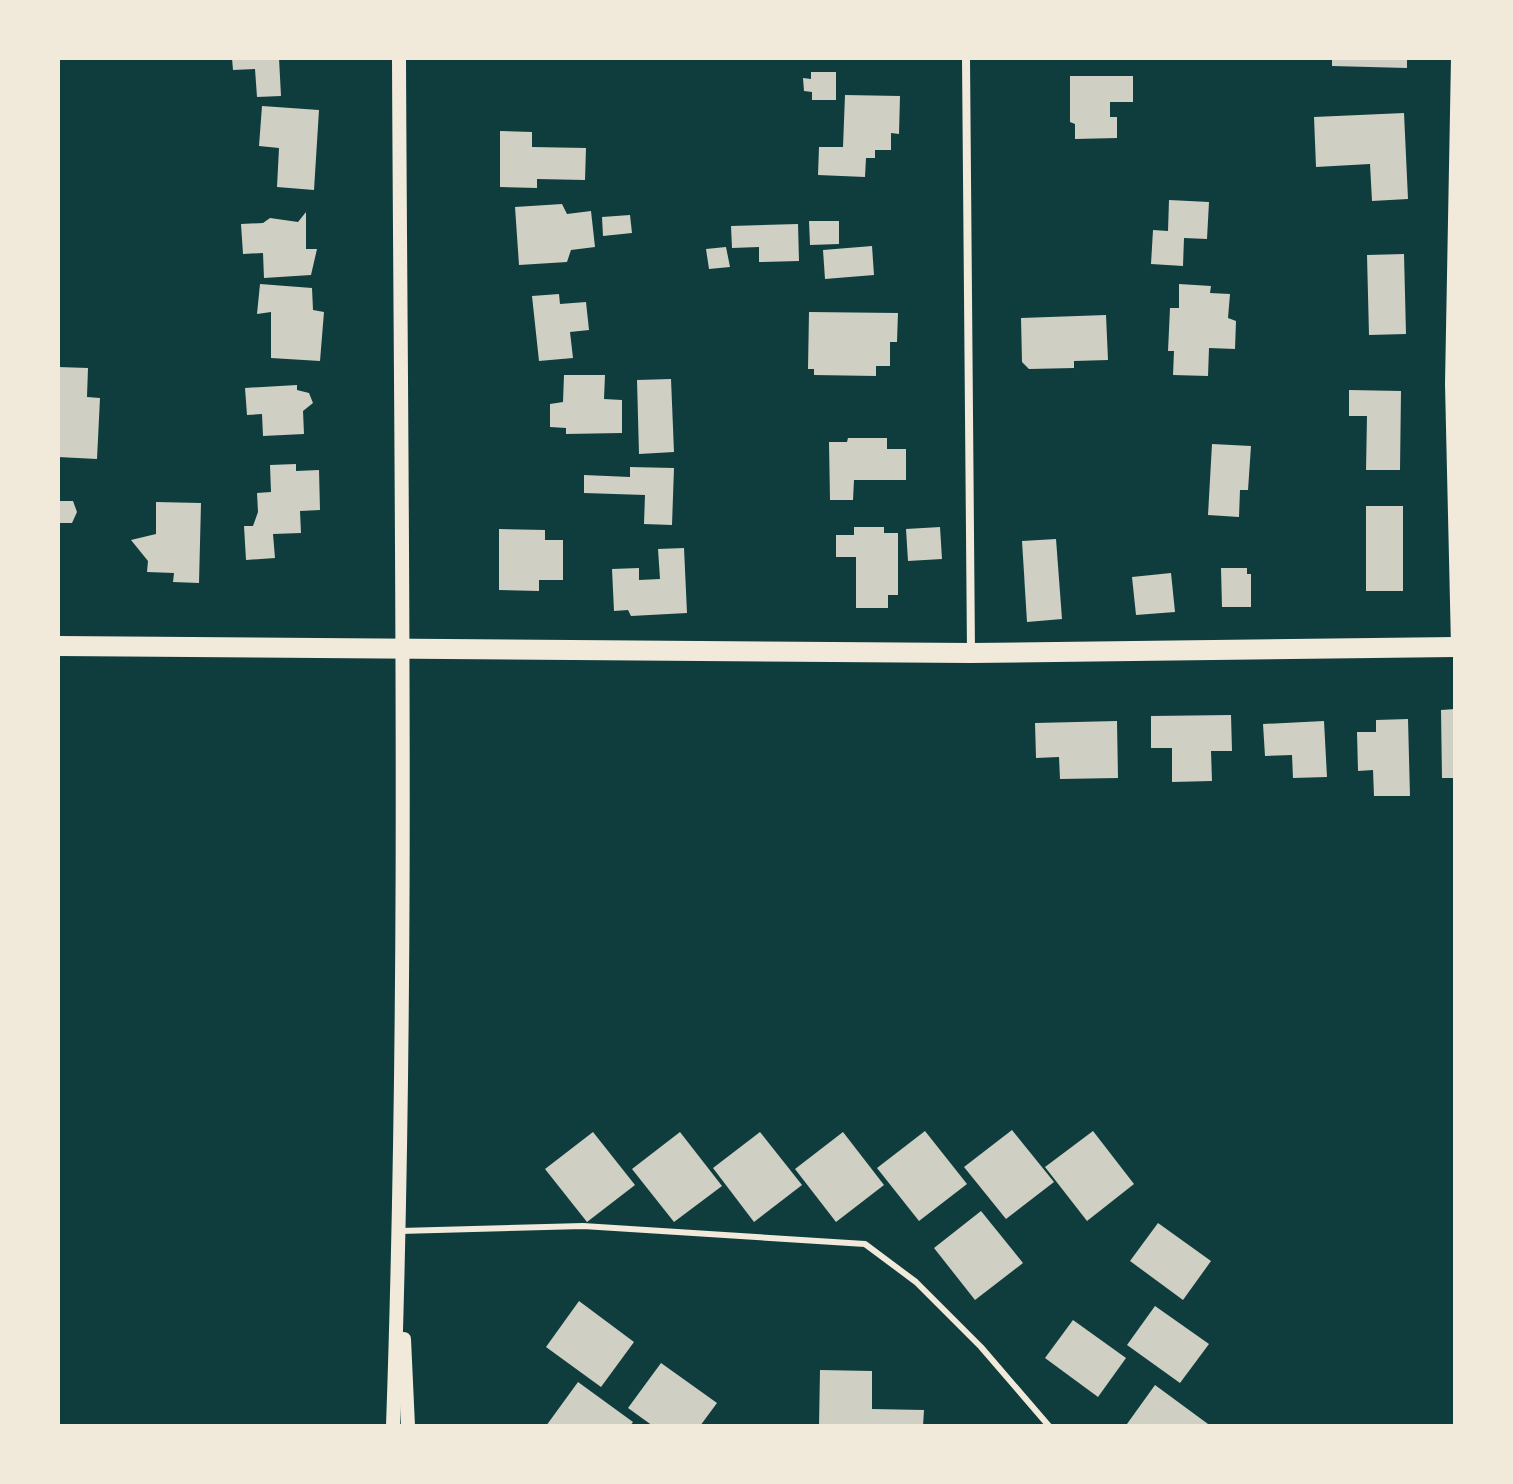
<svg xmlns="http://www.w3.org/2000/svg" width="1513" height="1484" font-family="'Space Grotesk',sans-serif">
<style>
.building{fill:#cfcfc3}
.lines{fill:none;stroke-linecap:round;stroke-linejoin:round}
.service{stroke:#f1e9da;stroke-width:6}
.minor{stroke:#f1e9da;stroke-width:8}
.tertiary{stroke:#f1e9da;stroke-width:14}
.trunk{stroke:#f1e9da;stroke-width:20}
</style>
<rect width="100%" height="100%" fill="#0f3d3e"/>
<g class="building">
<polygon points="232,58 279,58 281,96 257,97 255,69 233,70"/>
<polygon points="1332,58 1407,58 1407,68 1332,66"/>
<polygon points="811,72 836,72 836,100 812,100 812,92 804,91 803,78 811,79"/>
<polygon points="1070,76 1133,76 1133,102 1110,102 1110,117 1117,117 1117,138 1075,139 1075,124 1070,122"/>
<polygon points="845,95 900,96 899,134 891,133 891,150 875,150 875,158 866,158 865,177 818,175 819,147 843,147"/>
<polygon points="262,106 319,110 314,190 277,187 279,148 259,146"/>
<polygon points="1404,113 1408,199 1372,201 1370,164 1316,167 1314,117"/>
<polygon points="500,131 532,132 532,147 586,148 585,180 537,179 537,188 500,187"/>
<polygon points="1169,200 1209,202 1207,239 1184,238 1183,266 1151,264 1153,230 1168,231"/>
<polygon points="562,204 567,214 591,211 595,247 571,250 567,262 519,265 515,207"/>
<polygon points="306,212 306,249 317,249 311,275 264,278 263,253 243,254 241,224 263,223 270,218 298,222"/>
<polygon points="630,215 632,233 603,236 602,217"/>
<polygon points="809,221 839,221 839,244 810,245"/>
<polygon points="798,224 799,261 759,262 759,247 732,248 731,226"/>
<polygon points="872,246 874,275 825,279 823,250"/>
<polygon points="726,247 730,267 709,269 706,249"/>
<polygon points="1404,254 1406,334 1369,335 1367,255"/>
<polygon points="260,284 312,288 313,310 324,312 320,361 271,358 271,312 257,314"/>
<polygon points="1179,284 1211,286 1210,293 1230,294 1228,318 1236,321 1235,349 1209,348 1208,376 1173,375 1174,351 1168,351 1170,308 1179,308"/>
<polygon points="559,294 560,304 586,302 589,330 570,332 573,358 539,361 532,296"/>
<polygon points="809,312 898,313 897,342 890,342 890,366 876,366 876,376 814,375 814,369 808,369"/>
<polygon points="1106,315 1108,360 1074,361 1074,368 1029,369 1022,362 1021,318"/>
<polygon points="58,367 88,368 87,397 100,398 97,459 58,457"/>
<polygon points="564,375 605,375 604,399 622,400 622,433 566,434 566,428 550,427 550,404 563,402"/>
<polygon points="671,379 674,452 639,454 637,380"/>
<polygon points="297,385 297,390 309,393 313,403 303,411 304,434 263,436 262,414 247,415 245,388"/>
<polygon points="1349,390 1401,391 1400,470 1366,470 1367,416 1349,416"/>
<polygon points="848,438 887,438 887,449 906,449 906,480 854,480 853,500 830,500 829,442 847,442"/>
<polygon points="1212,444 1251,446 1248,490 1240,490 1239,517 1208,515"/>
<polygon points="296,464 296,471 319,470 320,510 300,511 301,533 273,534 275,558 246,560 244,526 253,526 258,512 257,493 271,492 270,465"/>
<polygon points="630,467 674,468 672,525 644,524 645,495 584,493 584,475 630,477"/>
<polygon points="58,501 73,501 77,512 72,523 58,523"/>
<polygon points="156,502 201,503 199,583 173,582 174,573 147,572 148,561 131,540 156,534"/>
<rect x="1366" y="506" width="37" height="85"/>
<polygon points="854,527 884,527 884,533 898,533 898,595 888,595 888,608 856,608 856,557 836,557 836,535 854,535"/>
<polygon points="940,527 942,559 908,561 906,529"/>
<polygon points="499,529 545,530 545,540 563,540 563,580 539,580 539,591 499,590"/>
<polygon points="1056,539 1062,619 1027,622 1022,541"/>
<polygon points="684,548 687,613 631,616 628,610 614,611 612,569 639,568 639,580 660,579 658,549"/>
<polygon points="1221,568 1247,568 1247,574 1251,574 1251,607 1222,607"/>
<polygon points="1171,573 1175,612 1136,615 1132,577"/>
<polygon points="1455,709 1455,778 1442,778 1441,710"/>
<polygon points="1231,715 1232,751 1211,751 1212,781 1172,782 1172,748 1151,748 1151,716"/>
<polygon points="1408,719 1410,796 1374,796 1373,770 1358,771 1357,732 1376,732 1376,720"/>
<polygon points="1117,721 1118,778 1060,779 1059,757 1036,758 1035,723"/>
<polygon points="1324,721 1327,777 1293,778 1292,755 1265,756 1263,724"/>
<polygon points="1012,1130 1054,1182 1006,1219 964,1167"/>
<polygon points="925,1131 967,1184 919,1221 877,1168"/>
<polygon points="1093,1131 1134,1184 1087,1221 1045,1167"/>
<polygon points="593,1132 635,1185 587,1222 545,1169"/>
<polygon points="680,1132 722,1186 674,1222 632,1169"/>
<polygon points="760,1132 802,1185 754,1222 713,1168"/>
<polygon points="843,1132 884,1185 836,1222 795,1169"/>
<polygon points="981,1211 1023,1263 975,1300 934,1248"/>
<polygon points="1158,1223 1211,1261 1183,1300 1130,1261"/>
<polygon points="579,1301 634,1342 601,1387 546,1347"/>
<polygon points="1155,1306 1209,1344 1180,1383 1127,1345"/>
<polygon points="1073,1320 1126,1358 1098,1397 1045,1358"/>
<polygon points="661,1363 717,1403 700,1426 653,1426 628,1408"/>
<polygon points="820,1370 872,1371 872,1409 924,1410 923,1426 819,1426"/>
<polygon points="578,1382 633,1422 630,1426 546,1426"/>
<polygon points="1155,1385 1208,1424 1207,1426 1127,1424"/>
</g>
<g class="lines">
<polyline class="service" points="400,1231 583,1226 865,1244 916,1282 981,1347 1049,1426"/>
<g class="minor">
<polyline points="966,58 971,652"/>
<polyline points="1455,58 1449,384 1455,646"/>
</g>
<g class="tertiary">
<polyline points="404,1339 408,1426"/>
<path d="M393 1426C409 970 401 514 399 58"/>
</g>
<polyline class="trunk" points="58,646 971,653 1455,647"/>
</g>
<rect width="1513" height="1484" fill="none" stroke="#f1e9da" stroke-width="120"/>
</svg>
